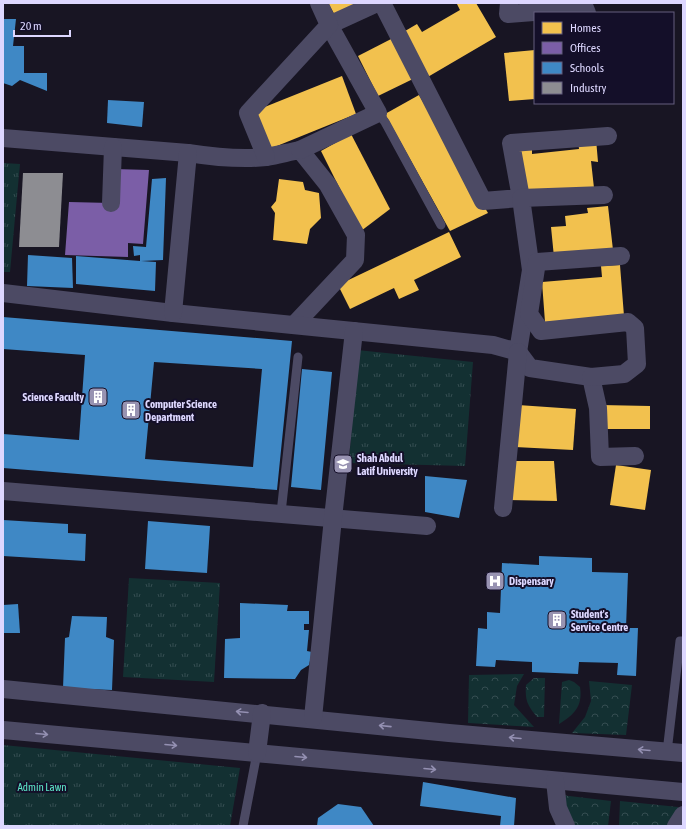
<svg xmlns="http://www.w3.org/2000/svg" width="686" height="829" font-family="'Asap Condensed',sans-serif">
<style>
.grass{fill:url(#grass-tufts)}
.forest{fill:url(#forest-crowns)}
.homes{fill:#f2c14e}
.offices{fill:#7b5ea7}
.schools{fill:#3f88c5;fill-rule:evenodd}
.industry{fill:#8d8d92}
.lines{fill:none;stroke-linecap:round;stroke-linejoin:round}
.service{stroke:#4c4a64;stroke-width:9}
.minor{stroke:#4c4a64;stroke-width:18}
.oneway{stroke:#9490b2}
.labels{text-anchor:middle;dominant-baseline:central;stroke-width:4;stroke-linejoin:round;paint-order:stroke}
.poi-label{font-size:11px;font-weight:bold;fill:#ddd7ff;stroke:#140f29;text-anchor:start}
.park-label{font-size:11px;fill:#5ce6c8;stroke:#140f29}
</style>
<defs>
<pattern id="grass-tufts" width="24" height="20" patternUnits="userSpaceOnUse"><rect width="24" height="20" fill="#133032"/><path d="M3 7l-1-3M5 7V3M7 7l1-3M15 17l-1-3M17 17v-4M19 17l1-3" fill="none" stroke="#354d51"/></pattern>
<pattern id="forest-crowns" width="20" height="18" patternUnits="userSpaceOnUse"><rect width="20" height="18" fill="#133032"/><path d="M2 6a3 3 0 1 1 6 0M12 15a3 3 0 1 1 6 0" fill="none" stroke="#354d51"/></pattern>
</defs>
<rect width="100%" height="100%" fill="#181523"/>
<g class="grass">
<polygon points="3,163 20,164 10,272 3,272"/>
<polygon points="357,350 473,362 465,466 349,463"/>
<polygon points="129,578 220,583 214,682 123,677"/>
<polygon points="3,745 240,768 230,826 3,826"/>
</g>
<g class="forest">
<polygon points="524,674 517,686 514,705 534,727 468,723 469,675"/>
<path d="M534 678H545L544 717H537C527 705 525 700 526 685Z"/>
<path d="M569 680 574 682 580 687C583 706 574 715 559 724L562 682Z"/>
<polygon points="589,681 632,685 626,735 572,733 585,717 591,701"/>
<polygon points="561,795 611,801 608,826 567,826"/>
<polygon points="620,801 678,807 682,817 674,826 619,826"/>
</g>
<g class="homes">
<polygon points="328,3 360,3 336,17"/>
<polygon points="459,3 476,3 496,37 426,78 400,34 417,24 422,32 460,10 457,4"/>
<polygon points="395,37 415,78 378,96 358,56"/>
<polygon points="535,50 535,99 509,101 504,53"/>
<polygon points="342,76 356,114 267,150 252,112"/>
<polygon points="419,95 488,213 450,231 385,114"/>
<polygon points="351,134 390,209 361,231 321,151"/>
<polygon points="596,139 598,162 591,161 594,188 523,195 518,150 532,149 532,154 579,149 578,141"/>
<polygon points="279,179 303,182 305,190 319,193 321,218 310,229 307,244 273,240 275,213 271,207 276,201"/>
<polygon points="608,206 613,250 554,257 551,227 566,226 565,216 588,213 587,208"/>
<polygon points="449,232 461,257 414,280 419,290 399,299 394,288 350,309 338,285"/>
<polygon points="620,265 624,316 545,322 542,282 602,277 601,266"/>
<polygon points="518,405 576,409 573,450 515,447"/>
<polygon points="601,405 650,406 650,429 600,429"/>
<polygon points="513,461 554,461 557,501 508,500"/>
<polygon points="616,465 651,470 645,510 610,505"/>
</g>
<polygon class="offices" points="114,169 149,170 143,244 128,243 128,257 65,255 69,202 111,203"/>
<g class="schools">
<polygon points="3,19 16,19 13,46 24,46 24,73 47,73 47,91 20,80 12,86 3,83"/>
<polygon points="108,100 144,102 142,127 107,123"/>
<polygon points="166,178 163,260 141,261 156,262 155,291 76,284 76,256 140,261 140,255 134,256 133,246 146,247 152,179"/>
<polygon points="28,255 72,258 73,288 27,286"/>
<path d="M3 317 292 341 277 490 3 468V434L79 440 85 355 3 349ZM154 362 262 369 253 467 145 459Z"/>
<polygon points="302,369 332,372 321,490 291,487"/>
<polygon points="425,476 467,480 459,518 425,512"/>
<polygon points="3,520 68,524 68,533 86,534 85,561 3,556"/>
<polygon points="148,521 210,526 207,573 145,569"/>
<polygon points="539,556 592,558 592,572 628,573 626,628 638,628 636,676 617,675 618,663 579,662 578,674 532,672 532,662 496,660 495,667 476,666 478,628 487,629 487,612 500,613 502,563 539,565"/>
<polygon points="240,603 288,605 287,611 309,611 309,624 304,624 304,630 309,630 307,651 312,652 309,665 301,670 295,679 224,678 225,639 240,638"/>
<polygon points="18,604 20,633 3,633 3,605"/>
<polygon points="72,616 107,617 106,637 114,640 112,690 63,688 65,638 69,637"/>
<polygon points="423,782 516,798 514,826 500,826 501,816 420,806"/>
<polygon points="338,804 361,807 374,826 317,826 318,818"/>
</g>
<polygon class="industry" points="23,173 63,173 59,247 19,247"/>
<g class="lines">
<g class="service">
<polyline points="378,113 385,122 441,225"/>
<polyline points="281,513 298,357"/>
<polyline points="667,752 680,641 683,641"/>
<polyline points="243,826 257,753"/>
</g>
<g class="minor">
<polyline points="382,3 483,201 521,198 511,143 608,136"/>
<polyline points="509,3 508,14 585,8 587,13"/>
<path d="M3 138 188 153C214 157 240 160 266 157 278 155 289 152 300 150L328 185 356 235 355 260 294 325"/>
<polyline points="300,150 378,113 329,25 377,3"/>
<polyline points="266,157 248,113 329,25 319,3"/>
<polyline points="111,203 113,147"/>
<polyline points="3,293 173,313 493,345 518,352 531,270 521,198 604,195"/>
<polyline points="173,313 188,153"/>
<polyline points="518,352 530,368 591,377 598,408 600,457 635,456"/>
<polyline points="591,377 624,374 637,364 635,328 628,322 541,331 529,314 537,262 621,256"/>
<polyline points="3,491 427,526"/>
<polyline points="503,508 518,352"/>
<polyline points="3,689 449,733 683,753"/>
<polyline points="313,718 333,518 354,331"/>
<polyline points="3,730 683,792"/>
<polyline points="257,753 262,713"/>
<polyline points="555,781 558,808 566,826"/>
<polyline points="676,826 683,815"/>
</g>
</g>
<defs><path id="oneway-shaft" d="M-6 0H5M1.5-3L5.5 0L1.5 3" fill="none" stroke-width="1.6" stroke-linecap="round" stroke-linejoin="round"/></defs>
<g class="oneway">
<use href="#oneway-shaft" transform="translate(242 712) rotate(-175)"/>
<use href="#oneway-shaft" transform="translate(385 726) rotate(-174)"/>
<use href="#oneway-shaft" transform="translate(42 734) rotate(5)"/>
<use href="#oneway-shaft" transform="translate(515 738) rotate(-175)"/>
<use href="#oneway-shaft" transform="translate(171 745) rotate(5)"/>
<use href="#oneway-shaft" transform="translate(644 750) rotate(-175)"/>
<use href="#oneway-shaft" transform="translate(301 757) rotate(5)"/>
<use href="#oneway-shaft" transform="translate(430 769) rotate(5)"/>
</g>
<defs>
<symbol id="building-square" viewBox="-11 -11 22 22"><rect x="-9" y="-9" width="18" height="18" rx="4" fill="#9893b2" stroke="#140f29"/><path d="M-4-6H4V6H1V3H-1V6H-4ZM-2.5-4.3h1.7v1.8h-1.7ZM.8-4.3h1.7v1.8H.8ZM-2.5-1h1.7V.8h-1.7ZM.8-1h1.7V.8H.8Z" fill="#fff"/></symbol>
<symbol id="university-square" viewBox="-11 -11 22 22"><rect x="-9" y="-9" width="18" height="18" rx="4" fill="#9893b2" stroke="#140f29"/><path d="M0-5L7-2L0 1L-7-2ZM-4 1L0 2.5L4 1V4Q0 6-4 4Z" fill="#fff"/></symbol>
<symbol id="hospital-square" viewBox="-11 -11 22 22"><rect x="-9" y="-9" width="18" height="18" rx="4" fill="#9893b2" stroke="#140f29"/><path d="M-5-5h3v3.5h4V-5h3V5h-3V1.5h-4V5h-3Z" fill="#fff"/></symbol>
</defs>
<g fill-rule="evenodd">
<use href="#building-square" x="87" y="386" width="22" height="22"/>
<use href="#building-square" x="120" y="399" width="22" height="22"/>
<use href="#university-square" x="332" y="453" width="22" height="22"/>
<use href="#hospital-square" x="484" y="570" width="22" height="22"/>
<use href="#building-square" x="546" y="609" width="22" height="22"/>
</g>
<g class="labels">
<g class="poi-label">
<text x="84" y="397" text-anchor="end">Science Faculty</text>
<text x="145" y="404">Computer Science<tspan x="145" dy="13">Department</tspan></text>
<text x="357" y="458">Shah Abdul<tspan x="357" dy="13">Latif University</tspan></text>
<text x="509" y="581">Dispensary</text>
<text x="571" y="614">Student's<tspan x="571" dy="13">Service Centre</tspan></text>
</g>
<g class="park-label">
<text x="42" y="787">Admin Lawn</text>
</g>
</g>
<rect width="686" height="829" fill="none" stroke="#ddd7ff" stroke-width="8"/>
<rect x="534" y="12" width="140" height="92" fill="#140f29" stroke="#645f7f"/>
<rect x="542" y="22" width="20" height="12" fill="#f2c14e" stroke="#645f7f"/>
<text x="570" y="32" font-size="12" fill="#ddd7ff">Homes</text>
<rect x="542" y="42" width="20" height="12" fill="#7b5ea7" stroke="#645f7f"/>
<text x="570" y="52" font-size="12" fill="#ddd7ff">Offices</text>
<rect x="542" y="62" width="20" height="12" fill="#3f88c5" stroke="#645f7f"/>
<text x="570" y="72" font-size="12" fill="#ddd7ff">Schools</text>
<rect x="542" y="82" width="20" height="12" fill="#8d8d92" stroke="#645f7f"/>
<text x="570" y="92" font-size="12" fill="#ddd7ff">Industry</text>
<path d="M14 30v6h56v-6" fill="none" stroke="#ddd7ff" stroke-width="2"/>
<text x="20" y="30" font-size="12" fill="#ddd7ff" stroke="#140f29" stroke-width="3" paint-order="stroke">20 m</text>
</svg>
